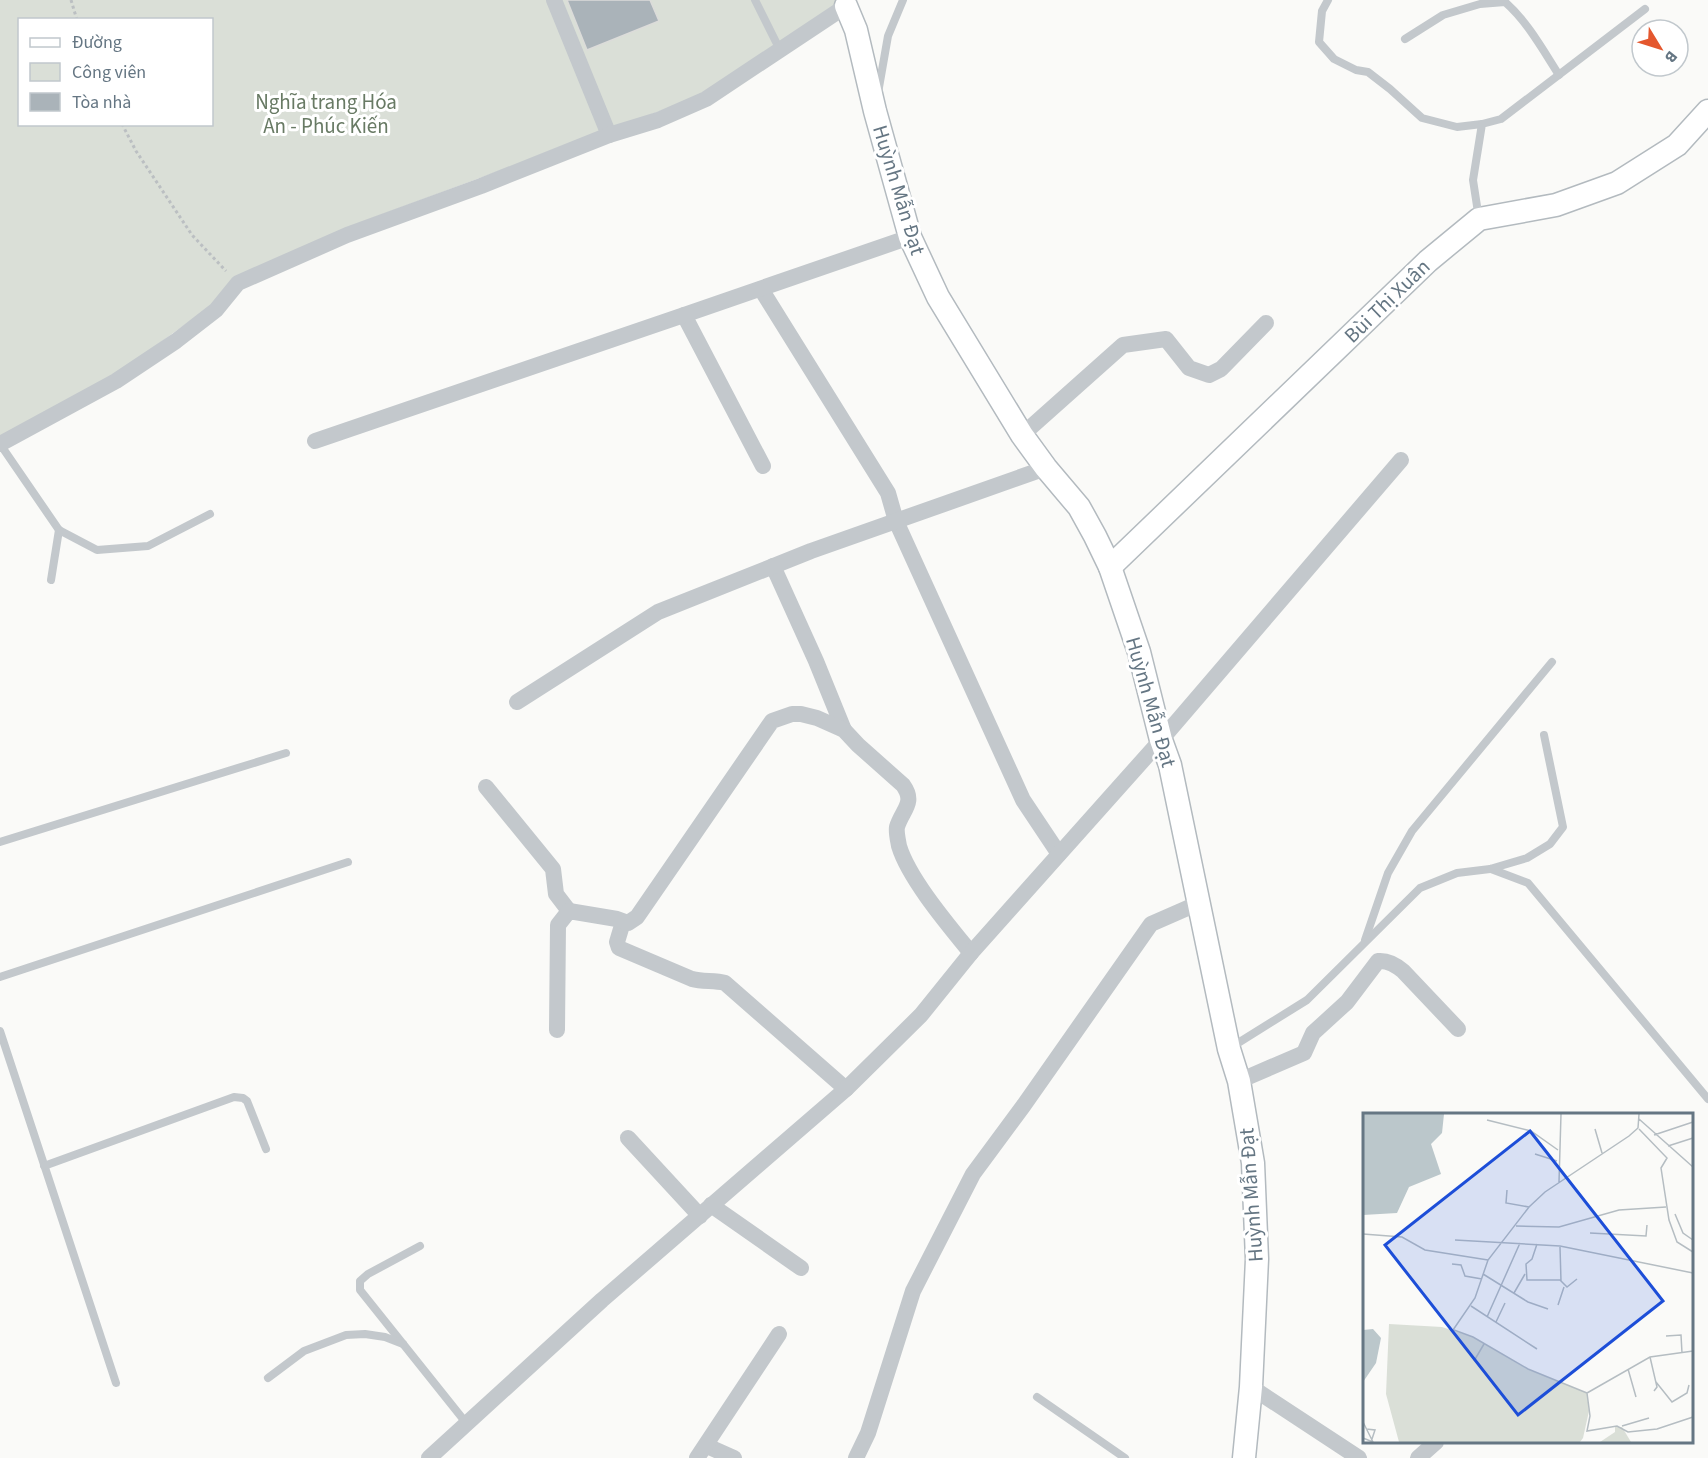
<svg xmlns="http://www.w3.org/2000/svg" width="1708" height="1458" font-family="'Source Sans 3',sans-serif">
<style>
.green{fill:#dadfd7;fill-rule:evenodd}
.building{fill:#aab3b9;stroke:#dcdcda;stroke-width:1.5}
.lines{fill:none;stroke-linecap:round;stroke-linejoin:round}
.secondary-casing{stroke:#b3babf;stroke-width:25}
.path{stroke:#bbbfc2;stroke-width:3;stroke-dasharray:3 3;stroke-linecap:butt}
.service{stroke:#c3c8cc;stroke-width:8}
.minor{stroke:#c3c8cc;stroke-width:16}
.secondary{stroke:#fff;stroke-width:22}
.labels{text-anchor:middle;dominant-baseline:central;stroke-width:6;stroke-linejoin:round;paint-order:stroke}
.park-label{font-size:21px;fill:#687a64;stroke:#fff}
.street-label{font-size:21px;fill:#657683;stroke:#fff}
.inset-road{fill:none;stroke:#b5bdc2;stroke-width:1.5}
.view{fill:#1d4ed8;fill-opacity:0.15;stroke:#1d4ed8;stroke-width:3}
.inset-edge{fill:none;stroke:#657683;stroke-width:3}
</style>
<rect width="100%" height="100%" fill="#fafaf8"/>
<path class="green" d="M0 0H848L703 95 348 227 212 305 115 375 0 437ZM20 20H212V124H20Z"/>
<polygon class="building" points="567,0 650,0 659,21 587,50"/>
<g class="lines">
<defs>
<g id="secondary">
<polyline points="846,6 856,30 875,111 910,237 938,297 1022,435 1046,468 1079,507 1095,536 1110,567 1139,652 1161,740 1170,765 1229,1049 1239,1081 1253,1163 1257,1259 1251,1387 1244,1458"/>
<polyline points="1110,567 1428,261 1479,219 1556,205 1617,183 1677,145 1708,111"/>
</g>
</defs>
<use href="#secondary" class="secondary-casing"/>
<g class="path">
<polyline points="71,0 77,20"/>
<polyline points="122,124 136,151 192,235 226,271"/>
</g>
<g class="service">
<polyline points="755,0 780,50"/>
<polyline points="1328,0 1322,11 1319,42 1334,59 1356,70 1368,72 1390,89 1422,118 1457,127 1482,124"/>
<path d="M1405 39 1443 15 1480 4 1505 2C1527 21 1543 50 1559 75"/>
<polyline points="878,93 888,36 903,0"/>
<polyline points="1479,219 1473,180 1482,124 1501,119 1645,9"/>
<polyline points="0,444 59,530 97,550 148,546 210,514"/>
<polyline points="51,580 59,530"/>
<polyline points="0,842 286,753"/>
<polyline points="1491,869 1528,883 1708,1099"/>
<polyline points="1365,940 1388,873 1412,831 1552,662"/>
<polyline points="0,977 348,862"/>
<polyline points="0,1031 116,1383"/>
<polyline points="1230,1048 1307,1000 1420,888 1457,873 1490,869 1527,858 1550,844 1563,827 1544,735"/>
<polyline points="44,1166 234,1097 243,1098 247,1101 266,1149"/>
<polyline points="420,1246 368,1274 360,1281 360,1290 467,1424"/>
<polyline points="268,1378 304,1351 346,1335 365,1334 385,1337 403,1344"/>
<polyline points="1037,1397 1125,1458"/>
</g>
<g class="minor">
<polyline points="554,0 609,135"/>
<polyline points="761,289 888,493 896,521 1023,800 1059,854"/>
<polyline points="684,315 763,466"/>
<polyline points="1022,435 1123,345 1166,339 1189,368 1209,375 1221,369 1266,323"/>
<polyline points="315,441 684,315 910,237"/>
<polyline points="0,444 116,381 176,341 216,310 238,283 347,235 481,186 609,135 658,120 706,99 846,6"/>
<polyline points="773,566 816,661 844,730"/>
<polyline points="517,702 658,612 811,551 1046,468"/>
<polyline points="486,787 553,869 556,894 569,911"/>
<path d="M623 922 617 942 619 948 692 979C703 982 715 980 725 983L846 1089"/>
<path d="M557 1030 558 925 569 911 617 919 628 923 637 917 772 721 792 714H801L817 718 844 730 858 745 903 785C916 803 902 810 897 827 896 832 898 840 899 846 909 879 949 926 971 953"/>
<path d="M1239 1081 1304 1053 1313 1033 1347 1002 1378 961C1388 960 1396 965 1403 971L1458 1029"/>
<polyline points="628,1138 700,1216"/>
<polyline points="711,1205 801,1268"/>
<polyline points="1251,1387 1359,1458"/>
<polyline points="707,1446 734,1458"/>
<polyline points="429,1458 602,1300 846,1089 921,1015 971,953 1161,740 1401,460"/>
<polyline points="697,1458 779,1334"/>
<polyline points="856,1458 868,1433 913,1291 973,1174 1024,1105 1151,924 1199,903"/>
<polyline points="1418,1458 1436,1442"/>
</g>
<use href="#secondary" class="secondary"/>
</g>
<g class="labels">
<g class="park-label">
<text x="326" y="102">Nghĩa trang Hóa<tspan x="326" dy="24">An - Phúc Kiến</tspan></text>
</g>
<g class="street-label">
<text transform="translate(899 190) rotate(73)">Huỳnh Mẫn Đạt</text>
<text transform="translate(1387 301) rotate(-44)">Bùi Thị Xuân</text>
<text transform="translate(1151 702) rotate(74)">Huỳnh Mẫn Đạt</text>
<text transform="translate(1251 1195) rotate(-94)">Huỳnh Mẫn Đạt</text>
</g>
</g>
<g transform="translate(1363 1113)">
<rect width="330" height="330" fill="#fafaf8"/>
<path d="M26 211 79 214 110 224 164 256 224 280 226 298 220 325 217 329H36L23 281ZM252 314H259L268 329H237L252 319Z" fill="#dadfd7"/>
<path d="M0 1H81L79 20 68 31 78 61 46 74 34 100 0 102ZM10 216 18 225 13 250 0 269V217Z" fill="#bbc7cb"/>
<path class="inset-road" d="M276 6 330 54M124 7 168 18 195 37M232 16 239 40M276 16 304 45 298 55 306 107 314 129 330 139M291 22 330 9M305 33 330 25M172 41 194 48M196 69 198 1M144 77 143 90 166 94M312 101 320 120 330 127M153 113 196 114 256 97 303 94M227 120 283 123 284 112M0 121 39 124 62 137 125 147M92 127 197 133 330 160M174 131 169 146 163 151 164 167H197L204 174 214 166M197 134 198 168M89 151 98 152 102 163 119 166M120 161 165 189 185 196M151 180 162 161M195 192 201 174M108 193 174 236M124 204 157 130M133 209 142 190M90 217 112 185 125 147 166 94 182 79 266 23 275 15 276 1M91 217 110 224 165 256 224 280M303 223 318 222 319 240M287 244 294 274 291 278M111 248 121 231M265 256 273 284M293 269 309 289 324 280 326 272M224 280 227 303 224 318 254 313 265 319 294 316 330 304M224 280 287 244 330 238M0 309 10 329 0 325M259 313 286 305M3 316 12 317 9 326"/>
<path class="view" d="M167 18 300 188 155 302 22 132Z"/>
<rect width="330" height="330" class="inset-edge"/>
</g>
<rect x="18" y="18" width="195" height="108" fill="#ffffff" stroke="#c1c8cd" stroke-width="1.5"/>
<rect x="30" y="38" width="30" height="9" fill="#ffffff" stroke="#c1c8cd" stroke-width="1.5"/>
<text x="72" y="48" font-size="18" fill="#657683">Đường</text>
<rect x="30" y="63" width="30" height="18" fill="#dadfd7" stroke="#c1c8cd" stroke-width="1.5"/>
<text x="72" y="78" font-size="18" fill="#657683">Công viên</text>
<rect x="30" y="93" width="30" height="18" fill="#aab3b9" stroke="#c1c8cd" stroke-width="1.5"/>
<text x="72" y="108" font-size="18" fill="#657683">Tòa nhà</text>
<g transform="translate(1660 48) rotate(128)"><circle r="28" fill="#ffffff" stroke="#c1c8cd" stroke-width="1.5"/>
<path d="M0-4.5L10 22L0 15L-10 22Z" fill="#e4572e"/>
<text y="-9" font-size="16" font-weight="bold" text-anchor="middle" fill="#657683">B</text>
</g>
</svg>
